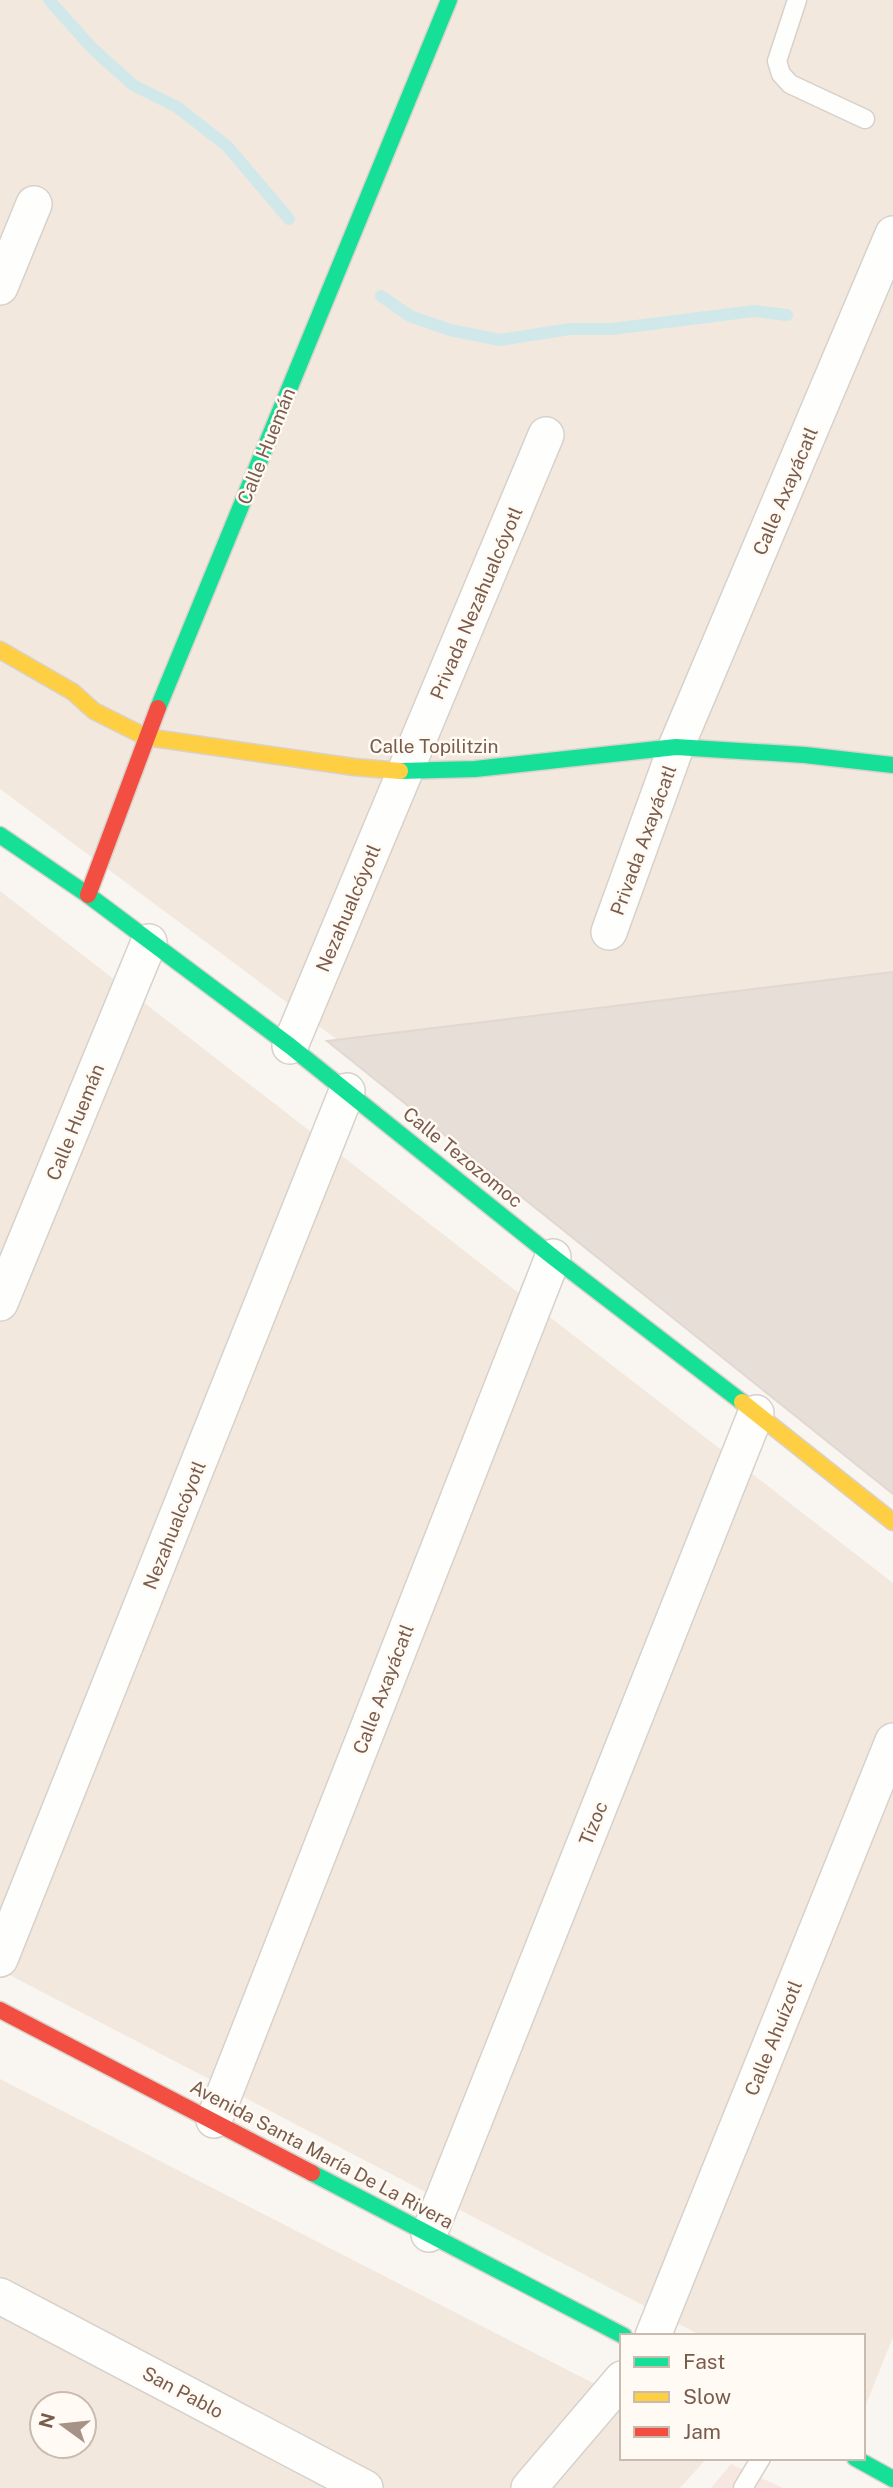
<svg xmlns="http://www.w3.org/2000/svg" width="893" height="2488" font-family="'Public Sans',sans-serif">
<style>
.residential{fill:#f2e8de;fill-rule:evenodd}
.commercial{fill:#f6e8e1}
.lines{fill:none;stroke-linecap:round;stroke-linejoin:round}
.stream{stroke:#d0e8ea;stroke-width:12}
.building{fill:#e6ded7;stroke:#e2d8d2;stroke-width:2}
.lane-casing{stroke:#d7d1cb;stroke-width:21}
.street-casing{stroke:#d7d1cb;stroke-width:38}
.fast-casing{stroke:#d9d2cb;stroke-width:19}
.slow-casing{stroke:#d9d2cb;stroke-width:19}
.jam-casing{stroke:#d9d2cb;stroke-width:19}
.lane{stroke:#fefefd;stroke-width:18}
.street{stroke:#fefefd;stroke-width:35}
.fast{stroke:#16e098;stroke-width:16}
.slow{stroke:#ffcf43;stroke-width:16}
.jam{stroke:#f24e42;stroke-width:16}
.labels{text-anchor:middle;dominant-baseline:central;stroke-width:5;stroke-linejoin:round;paint-order:stroke}
.street-label{font-size:19px;fill:#7a5c4d;stroke:#fffaf3}
</style>
<rect width="100%" height="100%" fill="#f9f5f0"/>
<g class="residential">
<polygon points="0,0 893,0 893,1463 745,1343 0,789"/>
<polygon points="0,891 893,1583 893,2337 863,2412 863,2336 702,2336 0,1970"/>
<path d="M0 2079 622 2398V2458H707L680 2488H0ZM42 2404H84V2446H42Z"/>
</g>
<polygon class="commercial" points="731,2464 783,2488 711,2488"/>
<g class="lines">
<g class="stream">
<polyline points="49,0 92,48 133,85 177,107 227,146 289,219"/>
<polyline points="381,296 410,316 450,330 500,340 570,329 612,329 754,311 787,315"/>
</g>
</g>
<polygon class="building" points="893,972 893,1494 327,1041"/>
<g class="lines">
<defs>
<g id="lane">
<polyline points="797,0 777,61 781,74 790,84 865,119"/>
<polyline points="743,2488 761,2458"/>
</g>
<g id="street">
<polyline points="0,287 34,204"/>
<polyline points="609,932 676,747 893,234"/>
<polyline points="290,1046 546,435"/>
<polyline points="0,1303 149,942"/>
<polyline points="0,1959 347,1091"/>
<polyline points="214,2120 553,1257"/>
<polyline points="429,2234 756,1413"/>
<polyline points="0,2296 365,2488"/>
<polyline points="653,2336 893,1741"/>
<polyline points="529,2488 622,2379"/>
</g>
<g id="fast">
<polyline points="158,708 449,0"/>
<polyline points="400,771 475,769 676,747 805,755 893,765"/>
<polyline points="0,835 88,895 290,1046 553,1257 742,1402"/>
<polyline points="312,2173 624,2336"/>
<polyline points="855,2458 893,2479"/>
</g>
<g id="slow">
<polyline points="0,650 73,692 94,711 146,737 354,767 400,771"/>
<polyline points="742,1402 893,1522"/>
</g>
<g id="jam">
<polyline points="88,895 158,708"/>
<polyline points="0,2010 312,2173"/>
</g>
</defs>
<use href="#lane" class="lane-casing"/>
<use href="#street" class="street-casing"/>
<use href="#fast" class="fast-casing"/>
<use href="#slow" class="slow-casing"/>
<use href="#jam" class="jam-casing"/>
<use href="#lane" class="lane"/>
<use href="#street" class="street"/>
<use href="#fast" class="fast"/>
<use href="#slow" class="slow"/>
<use href="#jam" class="jam"/>
</g>
<g class="labels">
<g class="street-label">
<text transform="translate(266 446) rotate(-68)">Calle Huemán</text>
<text transform="translate(785 491) rotate(-67)">Calle Axayácatl</text>
<text transform="translate(476 603) rotate(-67)">Privada Nezahualcóyotl</text>
<text x="434" y="746">Calle Topilitzin</text>
<text transform="translate(643 840) rotate(-70)">Privada Axayácatl</text>
<text transform="translate(348 908) rotate(-67)">Nezahualcóyotl</text>
<text transform="translate(75 1122) rotate(-68)">Calle Huemán</text>
<text transform="translate(463 1157) rotate(39)">Calle Tezozomoc</text>
<text transform="translate(174 1525) rotate(-68)">Nezahualcóyotl</text>
<text transform="translate(383 1689) rotate(-69)">Calle Axayácatl</text>
<text transform="translate(593 1823) rotate(-68)">Tízoc</text>
<text transform="translate(773 2038) rotate(-68)">Calle Ahuízotl</text>
<text transform="translate(322 2154) rotate(28)">Avenida Santa María De La Rivera</text>
<text transform="translate(183 2392) rotate(28)">San Pablo</text>
</g>
</g>
<rect x="620" y="2334" width="245" height="126" fill="#fffaf3" stroke="#cabbb1" stroke-width="2"/>
<rect x="634" y="2357" width="35" height="10" fill="#16e098" stroke="#cabbb1" stroke-width="2"/>
<text x="683" y="2369" font-size="21" fill="#7a5c4d">Fast</text>
<rect x="634" y="2392" width="35" height="10" fill="#ffcf43" stroke="#cabbb1" stroke-width="2"/>
<text x="683" y="2404" font-size="21" fill="#7a5c4d">Slow</text>
<rect x="634" y="2427" width="35" height="10" fill="#f24e42" stroke="#cabbb1" stroke-width="2"/>
<text x="683" y="2439" font-size="21" fill="#7a5c4d">Jam</text>
<g transform="translate(63 2425) rotate(285)"><circle r="33" fill="#fffaf3" stroke="#cabbb1" stroke-width="2"/>
<path d="M0-5L12 26L0 18L-12 26Z" fill="#a69286"/>
<text y="-10" font-size="19" font-weight="bold" text-anchor="middle" fill="#7a5c4d">N</text>
</g>
</svg>
